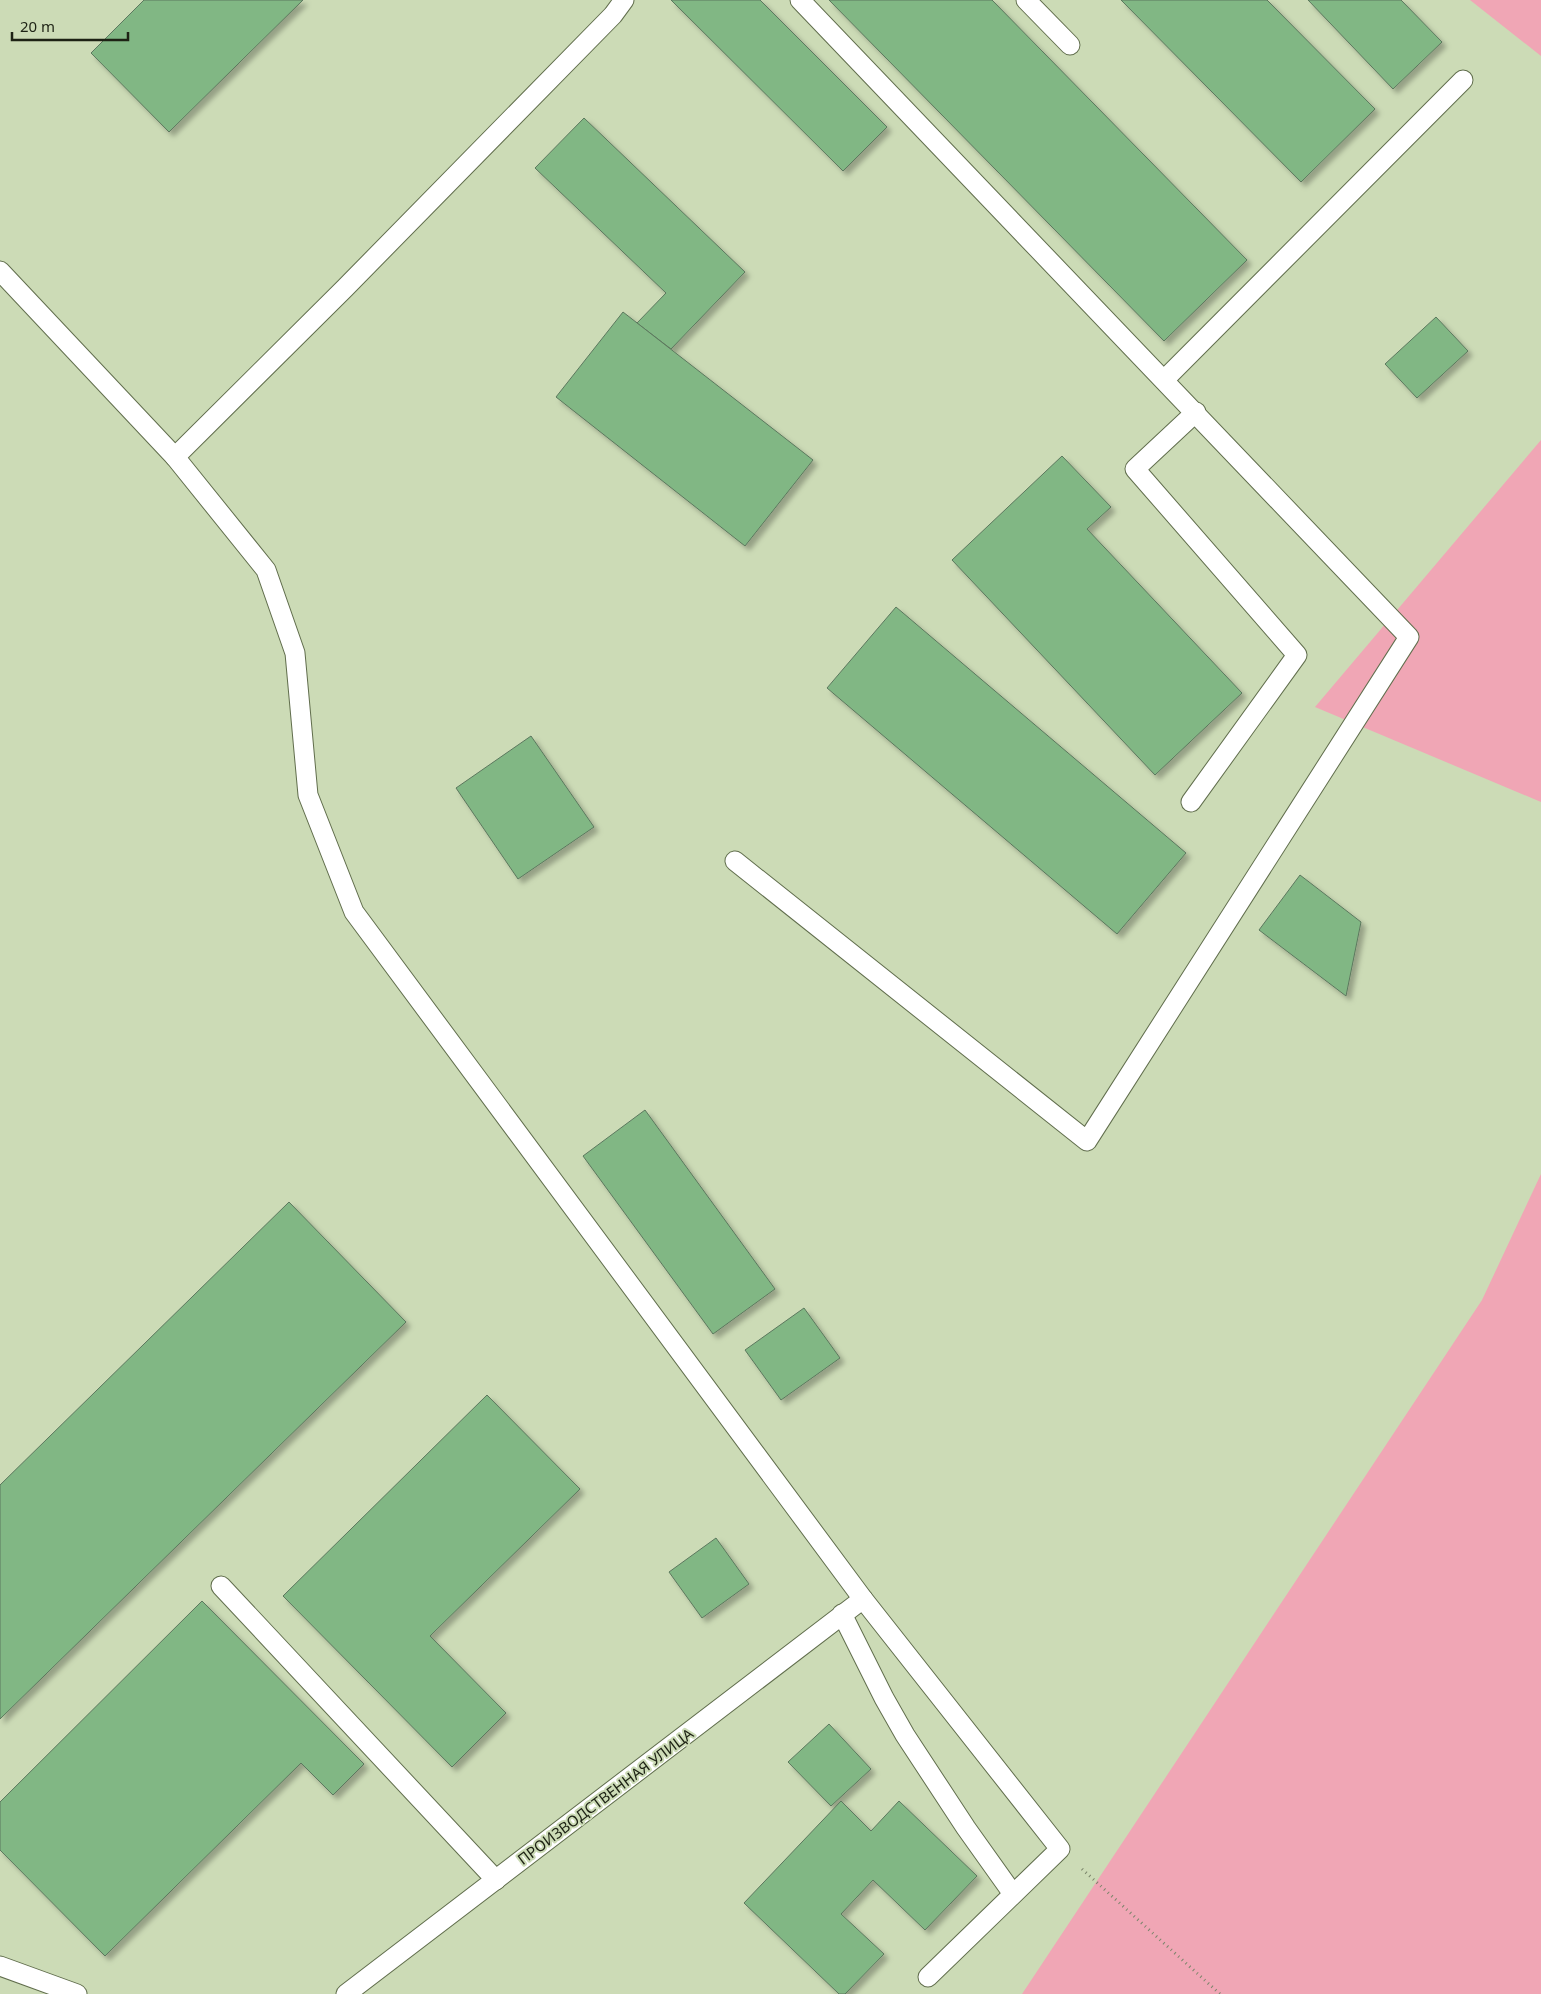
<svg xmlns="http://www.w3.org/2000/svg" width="1541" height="1994" font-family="'Noto Sans',sans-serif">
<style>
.green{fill:#f0a6b5}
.building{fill:#81b784;stroke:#5c785e;filter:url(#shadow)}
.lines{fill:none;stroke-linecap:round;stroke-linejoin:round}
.lane-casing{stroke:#616e4d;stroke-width:21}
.path{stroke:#7b856b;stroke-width:3;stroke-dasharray:1 4;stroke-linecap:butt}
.lane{stroke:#fff;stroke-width:19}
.labels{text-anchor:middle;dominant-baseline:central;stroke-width:4;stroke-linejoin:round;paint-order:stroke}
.street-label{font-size:15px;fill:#1d2214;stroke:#ccdbb6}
</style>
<defs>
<filter id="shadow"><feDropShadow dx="4.5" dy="4.5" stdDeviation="2.5" flood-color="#0004"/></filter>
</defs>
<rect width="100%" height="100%" fill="#ccdbb6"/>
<g class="green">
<polygon points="1470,0 1541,0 1541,56"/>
<polygon points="1541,440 1541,802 1315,707"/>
<polygon points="1541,1174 1541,1994 1022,1994 1482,1300"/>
</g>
<g class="building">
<polygon points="144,0 303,0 169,132 91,53"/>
<polygon points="671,0 760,0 887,127 843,171"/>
<polygon points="829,0 992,0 1247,260 1164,341"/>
<polygon points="1121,0 1267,0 1375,109 1301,182"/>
<polygon points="1308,0 1401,0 1442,42 1393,89"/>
<polygon points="584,118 745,272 671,349 637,323 666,293 535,168"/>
<polygon points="623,312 813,460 745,546 556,397"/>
<polygon points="1436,317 1468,351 1417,398 1385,364"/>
<polygon points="1062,456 1111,507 1087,529 1242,693 1155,775 952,560"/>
<polygon points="896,607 1186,853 1117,934 827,688"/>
<polygon points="531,736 594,827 518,879 456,788"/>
<polygon points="1300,875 1361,922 1346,996 1259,930"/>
<polygon points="645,1110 775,1289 713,1334 583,1156"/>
<polygon points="289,1202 406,1322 0,1719 0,1485"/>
<polygon points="804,1308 840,1358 781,1400 745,1350"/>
<polygon points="487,1395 580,1489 430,1636 506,1713 452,1767 283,1596"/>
<polygon points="716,1538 749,1584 702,1618 669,1572"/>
<polygon points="202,1601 364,1764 333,1795 301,1763 105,1956 0,1850 0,1802"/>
<polygon points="829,1724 871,1769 831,1806 788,1762"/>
<polygon points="841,1801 871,1831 899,1801 977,1876 925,1930 873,1880 841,1914 884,1954 845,1994 839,1994 744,1903"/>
</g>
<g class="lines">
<defs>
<g id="lane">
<polyline points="1026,0 1070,45"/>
<polyline points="0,271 175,457 266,570 295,653 308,795 354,912 863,1599 1060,1849 928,1977"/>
<polyline points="1164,380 1463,80"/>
<polyline points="175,457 345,288 613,15 624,0"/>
<polyline points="1191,802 1297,655 1135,469 1196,412"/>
<polyline points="735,861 1087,1141 1409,637 800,0"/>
<polyline points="221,1586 496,1880"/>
<polyline points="842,1614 884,1698 905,1735 966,1828 1013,1894"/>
<polyline points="0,1966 77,1994"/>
<polyline points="346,1994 863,1599"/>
</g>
</defs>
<use href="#lane" class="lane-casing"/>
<polyline class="path" points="1082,1869 1220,1994"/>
<use href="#lane" class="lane"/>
</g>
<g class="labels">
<g class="street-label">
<text transform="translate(605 1796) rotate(-37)">ПРОИЗВОДСТВЕННАЯ УЛИЦА</text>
</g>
</g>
<path d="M12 32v8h116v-8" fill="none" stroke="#1d2214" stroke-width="2.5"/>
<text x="20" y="32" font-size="15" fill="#1d2214" stroke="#ccdbb6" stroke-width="4" paint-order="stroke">20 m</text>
</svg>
